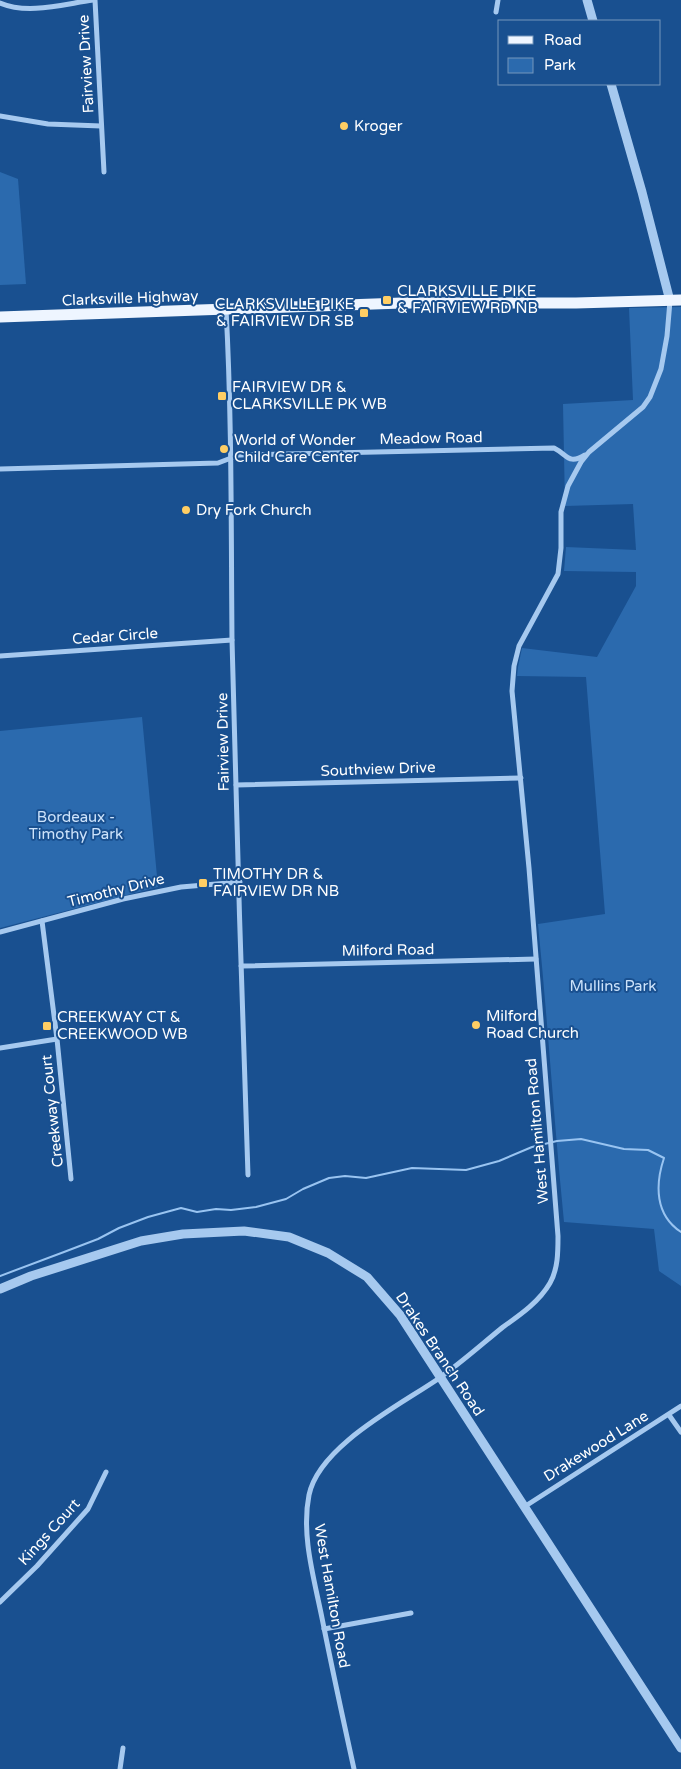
<svg xmlns="http://www.w3.org/2000/svg" width="681" height="1769" font-family="'Varela Round',sans-serif">
<style>
.green{fill:#2b6aae}
.lines{fill:none;stroke-linecap:round;stroke-linejoin:round}
.stream{stroke:#99c4f1;stroke-width:2}
.minor{stroke:#a6c9ef;stroke-width:5}
.tertiary{stroke:#a6c9ef;stroke-width:9}
.primary{stroke:#eef5ff;stroke-width:11}
.poi-dot{fill:#ffce64;stroke:#195090;stroke-width:2}
.labels{text-anchor:middle;dominant-baseline:central;stroke-width:4;stroke-linejoin:round;paint-order:stroke}
.street-label{font-size:15px;fill:#fff;stroke:#195090}
.poi-label{font-size:15px;fill:#fff;stroke:#195090;text-anchor:start}
.park-label{font-size:15px;fill:#cde3fb;stroke:#195090}
</style>
<rect width="100%" height="100%" fill="#195090"/>
<g class="green">
<polygon points="0,172 18,179 26,284 0,285"/>
<path d="M681 307V1286L659 1271 654 1229 564 1222C554 1123 548 1023 538 924L605 914 586 677 517 676 518 667 522 648 597 657 636 586V572L564 571 566 547 636 550 633 504 565 506 563 404 633 400 629 308Z"/>
<polygon points="142,717 158,887 0,928 0,731"/>
</g>
<g class="lines">
<path class="stream" d="M0 1276 64 1252 98 1239 119 1228 148 1217 181 1208 197 1212 216 1209 231 1210 256 1207 286 1199 303 1189 329 1178 345 1176 366 1178 412 1168 466 1170 499 1161 532 1147 557 1141 581 1139 624 1149 648 1150 664 1158C655 1185 655 1215 681 1232"/>
<g class="minor">
<polyline points="95,0 104,172"/>
<path d="M0 3C28 15 64 4 93 0"/>
<polyline points="496,12 498,0"/>
<polyline points="0,116 48,124 101,126"/>
<path d="M226 309C232 419 231 530 232 640 236 818 242 997 248 1175"/>
<path d="M0 469 218 463 239 455 554 448C568 455 568 465 585 455"/>
<polyline points="0,656 232,640"/>
<polyline points="236,785 521,778"/>
<polyline points="42,921 57,1039 71,1179"/>
<polyline points="0,932 123,899 181,887 240,882"/>
<polyline points="241,966 536,959"/>
<polyline points="0,1048 57,1039"/>
<polyline points="669,1415 681,1432"/>
<polyline points="524,1507 681,1406"/>
<polyline points="0,1602 37,1566 88,1509 106,1472"/>
<polyline points="324,1629 411,1613"/>
<polyline points="120,1769 123,1748"/>
<path d="M354 1769C343 1719 332 1668 322 1618 314 1578 301 1535 309 1495 319 1446 400 1405 438 1379 461 1363 482 1344 503 1327 520 1315 539 1302 550 1283 558 1269 558 1252 558 1236L529 868 512 691 514 666 519 646 558 574 561 548V512L568 486 581 462 589 452 643 407 650 397 661 369 667 336 670 301"/>
</g>
<g class="tertiary">
<polyline points="587,0 593,21"/>
<polyline points="611,84 642,192 670,301"/>
<polyline points="0,1289 31,1276 141,1241 183,1234 244,1231 289,1237 328,1253 367,1277 400,1315 681,1748"/>
</g>
<polyline class="primary" points="0,317 402,303 576,303 681,300"/>
</g>
<g class="poi-dot">
<circle cx="344" cy="126" r="5"/>
<rect x="382" y="295" width="10" height="10" rx="2.5"/>
<rect x="359" y="308" width="10" height="10" rx="2.5"/>
<rect x="217" y="391" width="10" height="10" rx="2.5"/>
<circle cx="224" cy="449" r="5"/>
<circle cx="186" cy="510" r="5"/>
<rect x="198" y="878" width="10" height="10" rx="2.5"/>
<circle cx="476" cy="1025" r="5"/>
<rect x="42" y="1021" width="10" height="10" rx="2.5"/>
</g>
<g class="labels">
<g class="street-label">
<text transform="translate(86 64) rotate(-93)">Fairview Drive</text>
<text transform="translate(130 298) rotate(-2)">Clarksville Highway</text>
<text transform="translate(431 438) rotate(-1)">Meadow Road</text>
<text transform="translate(115 636) rotate(-4)">Cedar Circle</text>
<text transform="translate(223 742) rotate(-91)">Fairview Drive</text>
<text transform="translate(378 769) rotate(-2)">Southview Drive</text>
<text transform="translate(116 890) rotate(-14)">Timothy Drive</text>
<text transform="translate(388 950) rotate(-1)">Milford Road</text>
<text transform="translate(52 1111) rotate(-96)">Creekway Court</text>
<text transform="translate(537 1131) rotate(-95)">West Hamilton Road</text>
<text transform="translate(440 1354) rotate(56)">Drakes Branch Road</text>
<text transform="translate(596 1446) rotate(-32)">Drakewood Lane</text>
<text transform="translate(49 1532) rotate(-48)">Kings Court</text>
<text transform="translate(332 1596) rotate(80)">West Hamilton Road</text>
</g>
<g class="poi-label">
<text x="354" y="126">Kroger</text>
<text x="397" y="291">CLARKSVILLE PIKE<tspan x="397" dy="17">&amp; FAIRVIEW RD NB</tspan></text>
<text x="354" y="304" text-anchor="end">CLARKSVILLE PIKE<tspan x="354" dy="17">&amp; FAIRVIEW DR SB</tspan></text>
<text x="232" y="387">FAIRVIEW DR &amp;<tspan x="232" dy="17">CLARKSVILLE PK WB</tspan></text>
<text x="234" y="440">World of Wonder<tspan x="234" dy="17">Child Care Center</tspan></text>
<text x="196" y="510">Dry Fork Church</text>
<text x="213" y="874">TIMOTHY DR &amp;<tspan x="213" dy="17">FAIRVIEW DR NB</tspan></text>
<text x="486" y="1016">Milford<tspan x="486" dy="17">Road Church</tspan></text>
<text x="57" y="1017">CREEKWAY CT &amp;<tspan x="57" dy="17">CREEKWOOD WB</tspan></text>
</g>
<g class="park-label">
<text x="76" y="817">Bordeaux -<tspan x="76" dy="17">Timothy Park</tspan></text>
<text x="613" y="986">Mullins Park</text>
</g>
</g>
<rect x="498" y="20" width="162" height="65" fill="#195090" stroke="#7596bc"/>
<rect x="508" y="36" width="25" height="8" fill="#eef5ff" stroke="#7596bc"/>
<text x="544" y="45" font-size="15" fill="#ffffff">Road</text>
<rect x="508" y="58" width="25" height="15" fill="#2b6aae" stroke="#7596bc"/>
<text x="544" y="70" font-size="15" fill="#ffffff">Park</text>
</svg>
